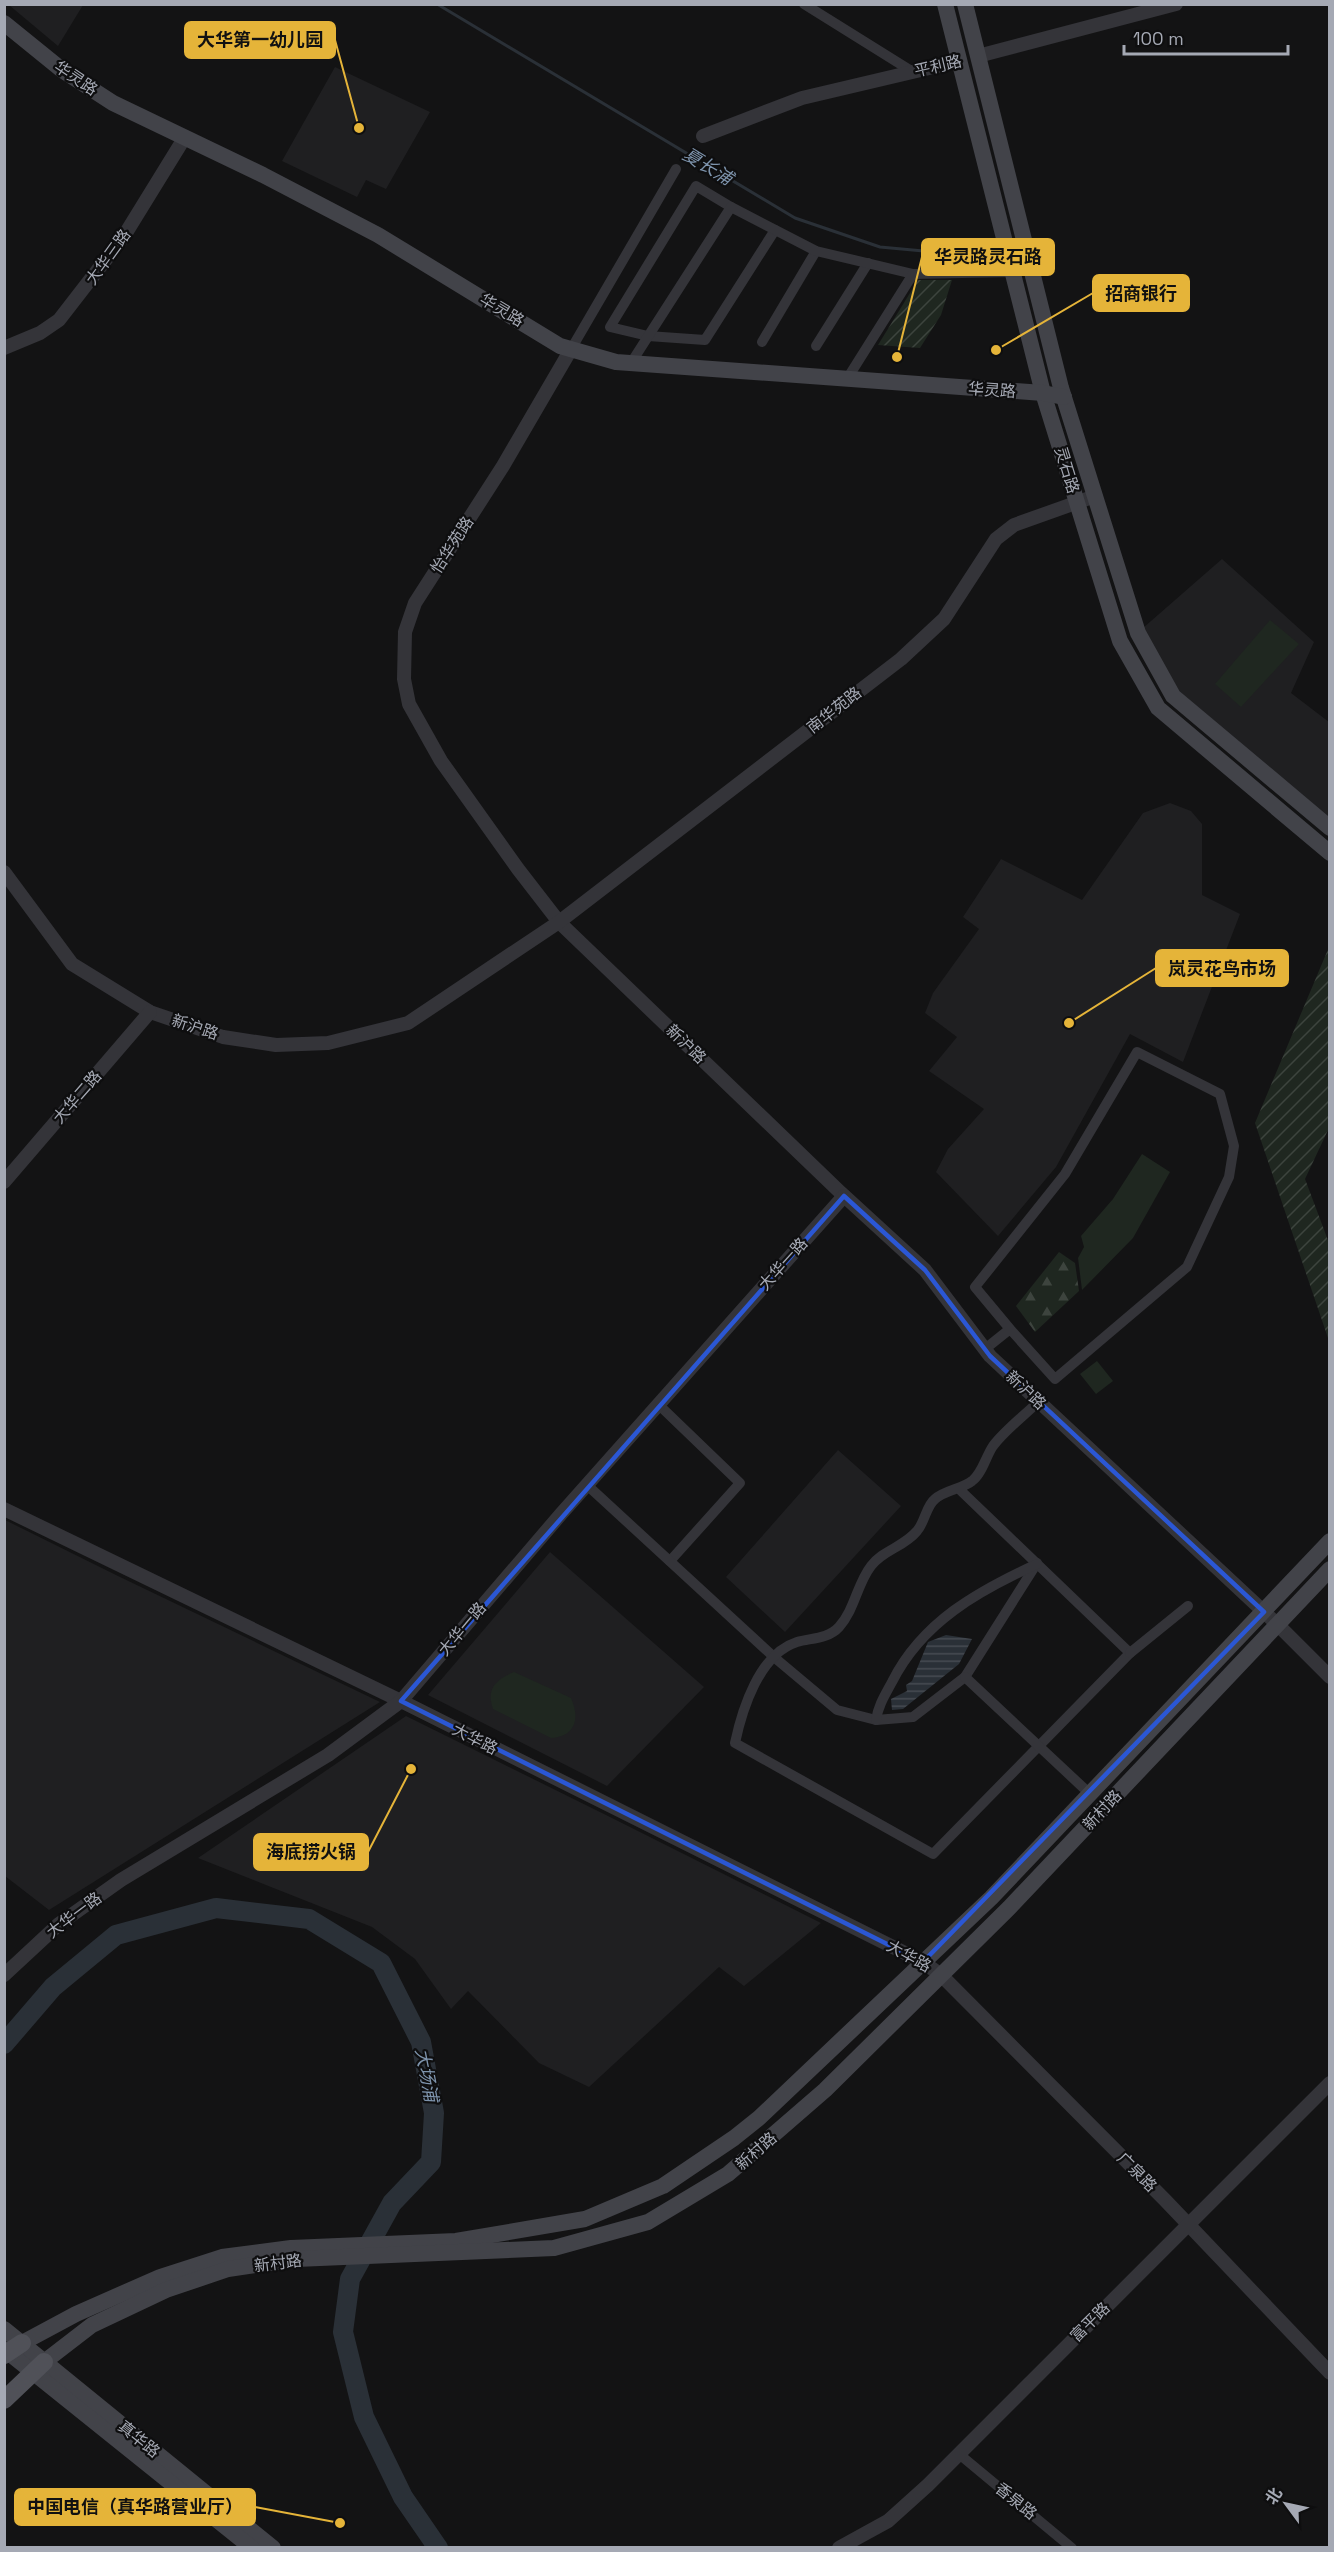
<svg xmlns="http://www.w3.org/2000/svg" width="1334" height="2552" font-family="'Space Grotesk','Noto Sans SC',sans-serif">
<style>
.built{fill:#1f1f21}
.grass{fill:#1f2720}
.forest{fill:url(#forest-firs)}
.garden{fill:url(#garden-furrows)}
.water{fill:url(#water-rules)}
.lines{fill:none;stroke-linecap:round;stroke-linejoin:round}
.stream{stroke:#2a3037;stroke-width:3}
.river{stroke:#2a3037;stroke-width:20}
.minor{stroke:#343439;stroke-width:10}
.tertiary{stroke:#343439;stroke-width:14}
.secondary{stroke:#424349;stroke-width:16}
.primary{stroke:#505158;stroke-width:18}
.marked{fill:none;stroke:#2b57d4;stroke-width:4.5;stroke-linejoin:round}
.labels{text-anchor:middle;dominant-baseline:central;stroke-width:4.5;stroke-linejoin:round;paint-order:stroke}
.street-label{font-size:16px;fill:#a5a9b4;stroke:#0e0e0f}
.water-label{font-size:18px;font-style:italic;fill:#7e94ad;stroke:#0e0e0f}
.leader{fill:none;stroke:#e5b439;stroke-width:2}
.callout-dot{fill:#e5b439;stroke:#0e0e0f;stroke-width:2}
.callout{fill:#e5b439;stroke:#e5b439;stroke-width:2}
.callout-label{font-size:18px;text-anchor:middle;font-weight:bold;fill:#111}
</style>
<defs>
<pattern id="forest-firs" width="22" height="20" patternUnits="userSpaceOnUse" patternTransform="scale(1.5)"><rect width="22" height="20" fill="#1f2720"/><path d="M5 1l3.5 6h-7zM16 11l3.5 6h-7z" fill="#3d443e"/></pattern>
<pattern id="garden-furrows" width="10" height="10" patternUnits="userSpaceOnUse" patternTransform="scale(1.5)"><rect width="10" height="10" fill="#1f2720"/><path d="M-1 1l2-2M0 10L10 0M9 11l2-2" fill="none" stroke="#3d443e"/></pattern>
<pattern id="water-rules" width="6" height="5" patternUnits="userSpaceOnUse" patternTransform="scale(1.5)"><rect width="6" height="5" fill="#2a3037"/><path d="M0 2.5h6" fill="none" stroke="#464b52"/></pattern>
</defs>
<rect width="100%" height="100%" fill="#131314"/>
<g class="built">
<polygon points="9,5 83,5 58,46"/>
<polygon points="335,67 430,112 386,189 366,180 357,197 282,161"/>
<polygon points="1222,559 1314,642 1291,693 1329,722 1329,819 1179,691 1143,628"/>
<polygon points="1170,803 1191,811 1202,824 1202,895 1240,914 1183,1062 1130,1034 1056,1167 998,1236 936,1172 948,1149 984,1109 929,1071 957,1037 925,1013 933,993 979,929 963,917 1001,859 1082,900 1143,813"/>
<polygon points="838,1450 901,1506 785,1632 726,1577"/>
<polygon points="5,1520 118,1576 380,1702 49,1910 5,1876"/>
<polygon points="550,1552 704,1687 607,1786 428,1695"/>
<polygon points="406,1716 610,1817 821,1923 744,1986 719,1967 589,2087 539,2063 468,1991 451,2009 415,1959 372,1927 198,1858"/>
</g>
<g class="grass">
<polygon points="1270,620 1299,644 1241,707 1215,684"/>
<polygon points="1142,1154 1170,1172 1133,1238 1082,1290 1078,1258 1084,1247 1081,1236 1113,1199"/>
<polygon points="1097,1361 1113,1381 1096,1394 1080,1374"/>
<path d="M514 1672 571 1698C580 1718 576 1736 551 1738L493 1709C486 1689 495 1680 514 1672Z"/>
</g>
<polygon class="forest" points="1059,1252 1075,1263 1079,1291 1035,1332 1016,1306"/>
<g class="garden">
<polygon points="918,280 952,280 941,315 920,348 878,345"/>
<polygon points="1329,947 1329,1128 1305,1179 1329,1243 1329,1341 1255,1123"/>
</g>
<polygon class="water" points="946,1635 972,1639 959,1664 903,1709 892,1710 891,1699 907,1691 906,1685 912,1681 928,1642"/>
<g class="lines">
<polyline class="stream" points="437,4 795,218 880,247 956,254 1003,262"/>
<polyline class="river" points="4,2044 53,1987 116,1935 216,1908 309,1919 381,1963 421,2042 434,2113 431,2162 392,2203 350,2279 343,2332 364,2417 403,2497 438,2548"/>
<g class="minor">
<polyline points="804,4 913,72"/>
<polyline points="731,207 696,186 610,327 648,336 705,340 775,230"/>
<polyline points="762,342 816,251"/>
<polyline points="816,346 868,263"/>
<polyline points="570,351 676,169"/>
<polyline points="631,363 731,207 816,251 913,274 1012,272"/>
<polyline points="847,379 913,274"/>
<polyline points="985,1349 1010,1329 1055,1379 1187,1267 1229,1177 1234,1146 1220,1094 1137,1052 1065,1174 975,1287 1010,1329"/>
<polyline points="659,1405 740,1483 670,1561"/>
<polyline points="587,1485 775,1658 837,1710 876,1720 913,1717 965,1677 1037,1563"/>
<path d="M958 1488 1130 1653 933 1854 735 1743C742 1710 759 1654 797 1642 811 1638 828 1639 839 1627 855 1609 857 1584 871 1566 883 1550 904 1547 917 1531 925 1522 926 1506 935 1499 945 1490 962 1489 972 1481 982 1474 986 1456 993 1446 1005 1430 1024 1416 1039 1401"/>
<polyline points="1130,1653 1188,1606"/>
<polyline points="965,1677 1090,1794"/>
<path d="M876 1720C878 1706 885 1695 892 1682 922 1622 978 1591 1037 1564"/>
<polyline points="959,2454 1072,2548"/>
</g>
<g class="tertiary">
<polyline points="978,56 1176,4"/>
<polyline points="703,136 802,98 959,61"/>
<polyline points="4,348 40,333 59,320 124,236 185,137"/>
<polyline points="570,351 503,466 415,603 405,632 404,679 409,704 441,761 518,869 559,922 841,1193 925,1270 990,1356 1277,1624 1330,1677"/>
<polyline points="4,872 72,964 150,1012 223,1037 276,1045 328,1043 408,1023 559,922 901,659 944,619 996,539 1014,525 1095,496"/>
<polyline points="4,1182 150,1012"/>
<polyline points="4,1509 401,1701 923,1962 941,1975 1165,2200 1330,2373"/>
<polyline points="4,1975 59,1924 121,1880 328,1755 401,1701 561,1514 844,1196"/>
<polyline points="839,2548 888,2521 928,2485 1330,2083"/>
</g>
<g class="secondary">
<polyline points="945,4 1043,393 1120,641 1158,708 1330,853"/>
<polyline points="965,4 1061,388 1138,633 1173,696 1330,828"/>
<polyline points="4,23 62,70 113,103 263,175 378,235 560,346 616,362 1043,393 1064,397"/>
<polyline points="4,2329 273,2548"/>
<polyline points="22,2343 76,2314 160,2277 222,2257 291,2248 456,2241 585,2219 663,2186 734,2138 759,2118 991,1898 1330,1541"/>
<polyline points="4,2349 252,2548"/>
<polyline points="44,2362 92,2325 166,2290 228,2269 296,2259 554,2248 648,2222 728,2174 825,2090 1009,1908 1330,1569"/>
</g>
<g class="primary">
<polyline points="4,2355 22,2343"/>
<polyline points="4,2400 44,2362"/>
</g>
</g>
<path class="marked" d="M844 1196 925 1270 990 1356 1264 1612 923 1962 401 1701Z"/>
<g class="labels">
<g class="street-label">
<text transform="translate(938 66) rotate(-13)">平利路</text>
<text transform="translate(76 78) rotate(34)">华灵路</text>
<text transform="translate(108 257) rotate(-54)">大华三路</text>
<text transform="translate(502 310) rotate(31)">华灵路</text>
<text transform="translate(992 390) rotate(4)">华灵路</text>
<text transform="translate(1067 470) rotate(73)">灵石路</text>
<text transform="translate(452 545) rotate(-57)">怡华苑路</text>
<text transform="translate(834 710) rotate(-38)">南华苑路</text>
<text transform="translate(195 1027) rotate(18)">新沪路</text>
<text transform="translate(686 1044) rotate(44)">新沪路</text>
<text transform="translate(77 1097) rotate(-49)">大华二路</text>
<text transform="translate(783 1264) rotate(-48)">大华一路</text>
<text transform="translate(1026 1390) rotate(43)">新沪路</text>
<text transform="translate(462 1629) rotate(-50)">大华一路</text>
<text transform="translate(475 1739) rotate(27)">大华路</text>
<text transform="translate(1102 1810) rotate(-47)">新村路</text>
<text transform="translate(74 1915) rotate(-37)">大华一路</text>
<text transform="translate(909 1956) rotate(29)">大华路</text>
<text transform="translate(756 2151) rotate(-41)">新村路</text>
<text transform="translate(1137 2172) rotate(45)">广泉路</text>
<text transform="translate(278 2263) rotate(-7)">新村路</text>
<text transform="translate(1090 2322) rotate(-45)">富平路</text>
<text transform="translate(139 2439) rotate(39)">真华路</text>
<text transform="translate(1016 2501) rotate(39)">香泉路</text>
</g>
<g class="water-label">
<text transform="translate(708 166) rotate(31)">夏长浦</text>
<text transform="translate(427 2075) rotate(79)">大场浦</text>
</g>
</g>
<path class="leader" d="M359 128L335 40M897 357L922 257M996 350L1093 293M1069 1023L1156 968M411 1769L368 1852M340 2523L255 2507"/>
<g class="callout-dot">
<circle cx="359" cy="128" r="6"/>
<circle cx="897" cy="357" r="6"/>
<circle cx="996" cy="350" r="6"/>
<circle cx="1069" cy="1023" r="6"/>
<circle cx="411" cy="1769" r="6"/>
<circle cx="340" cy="2523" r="6"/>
</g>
<g class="callout">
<rect x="185" y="22" width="150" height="36" rx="6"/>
<rect x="922" y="239" width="132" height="36" rx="6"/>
<rect x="1093" y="275" width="96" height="36" rx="6"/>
<rect x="1156" y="950" width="132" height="36" rx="6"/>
<rect x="254" y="1834" width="114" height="36" rx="6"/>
<rect x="15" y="2489" width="240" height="36" rx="6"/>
</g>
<g class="callout-label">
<text x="260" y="46">大华第一幼儿园</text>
<text x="988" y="263">华灵路灵石路</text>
<text x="1141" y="300">招商银行</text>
<text x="1222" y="975">岚灵花鸟市场</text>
<text x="311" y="1858">海底捞火锅</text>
<text x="135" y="2513">中国电信（真华路营业厅）</text>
</g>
<rect width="1334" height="2552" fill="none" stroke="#a5a9b4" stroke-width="12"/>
<g transform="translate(1286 2504) rotate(303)" stroke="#0e0e0f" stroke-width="4.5" paint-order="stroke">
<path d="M0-4.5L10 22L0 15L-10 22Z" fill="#a5a9b4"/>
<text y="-9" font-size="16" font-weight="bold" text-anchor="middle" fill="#a5a9b4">北</text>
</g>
<path d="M1124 45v9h164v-9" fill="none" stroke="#a5a9b4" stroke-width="3"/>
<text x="1133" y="45" font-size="18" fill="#a5a9b4" stroke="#0e0e0f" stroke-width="4.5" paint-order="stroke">100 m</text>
</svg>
